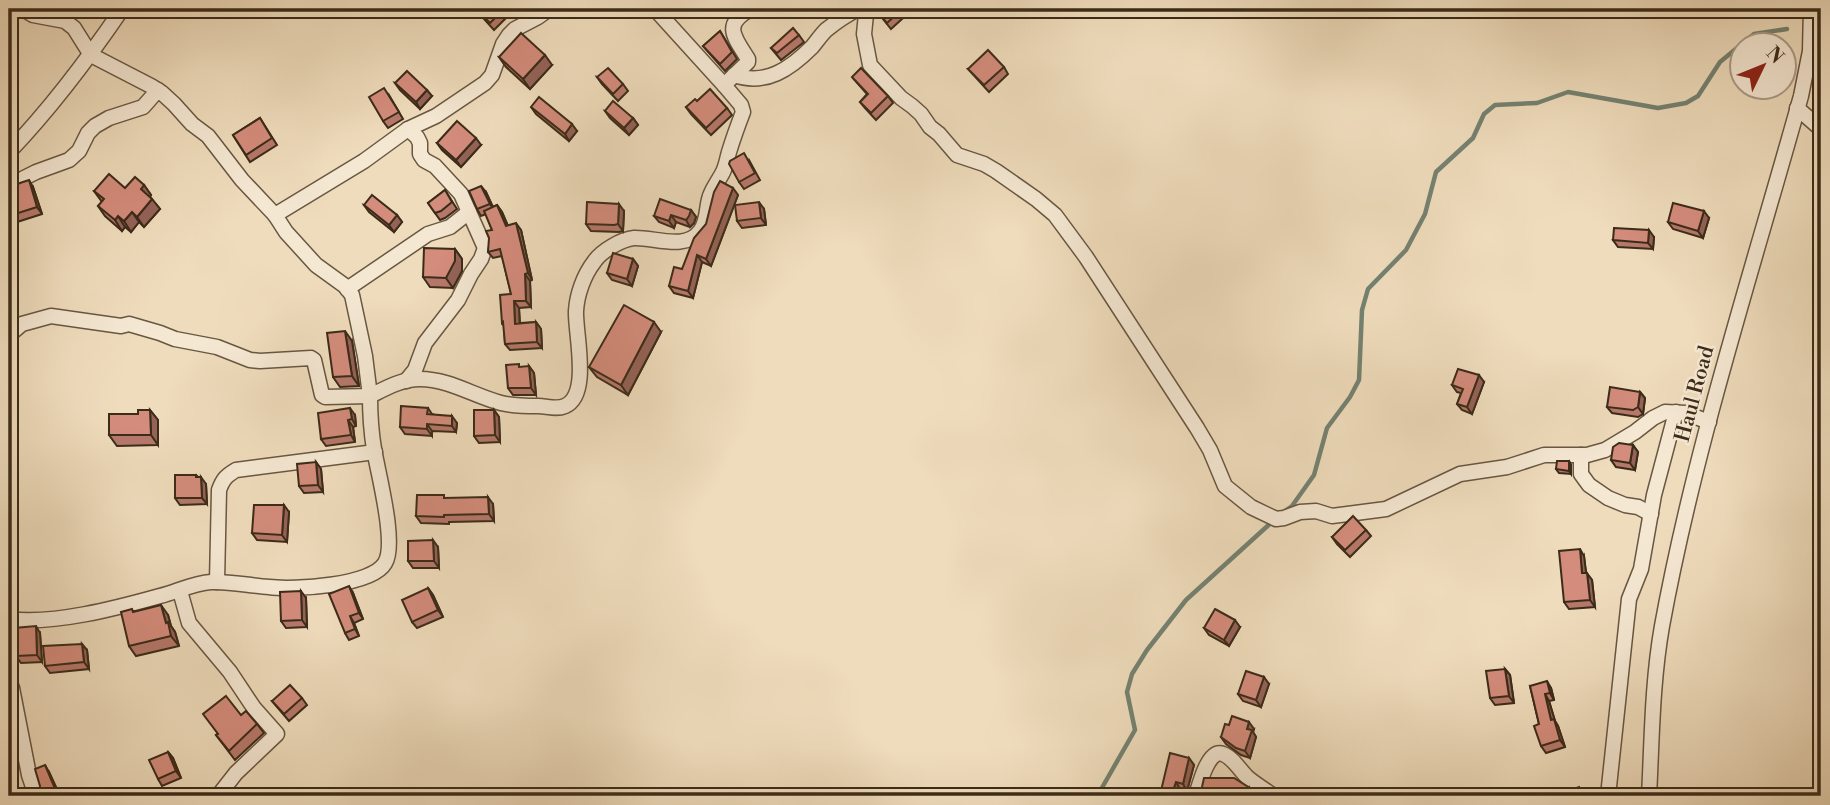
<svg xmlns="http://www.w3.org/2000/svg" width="1830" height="805" font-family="'Libre Bodoni',serif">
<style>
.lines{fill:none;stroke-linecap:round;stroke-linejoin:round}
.stream{stroke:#748271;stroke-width:4.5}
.minor-casing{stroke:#685742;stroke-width:17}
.minor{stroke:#f5e8d3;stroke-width:14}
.wall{fill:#b6786b;stroke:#3b2b19;stroke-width:2}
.shaded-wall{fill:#946257;stroke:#3b2b19;stroke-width:2}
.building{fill:#d48c7c;stroke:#3b2b19;stroke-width:2}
.labels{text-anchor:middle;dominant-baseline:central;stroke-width:5;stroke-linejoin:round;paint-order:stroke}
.street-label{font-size:21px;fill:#3b2b19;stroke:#f5e8d3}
</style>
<rect width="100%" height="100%" fill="#efdcbc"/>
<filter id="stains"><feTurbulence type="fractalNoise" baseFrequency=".00286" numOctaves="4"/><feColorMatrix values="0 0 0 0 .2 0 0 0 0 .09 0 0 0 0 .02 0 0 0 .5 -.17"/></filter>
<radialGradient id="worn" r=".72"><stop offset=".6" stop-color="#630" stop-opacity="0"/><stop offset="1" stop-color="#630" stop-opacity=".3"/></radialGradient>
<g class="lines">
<g class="stream">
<polyline points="1285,511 1292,506 1314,475 1327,428 1350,397 1359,380 1362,310 1368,289 1406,250 1425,214 1436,172 1473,138 1484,114 1495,105 1537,103 1568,92 1658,108 1686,103 1698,96 1720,62 1754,34 1787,29"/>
<polyline points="1095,796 1099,793 1135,730 1127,692 1132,674 1147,650 1186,600 1273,521"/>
</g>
<defs>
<g id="minor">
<polyline points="23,9 33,15 65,21 74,28 91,55 151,86 162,93 174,104 192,124 208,136 242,180 275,215 364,161 408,129 436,116 485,83 492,75 503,44 509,35 515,29 538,17 549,9"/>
<path d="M655 9 724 85 748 62V59C734 37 722 24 751 9"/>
<polyline points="863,9 866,14 864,34 870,65 901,98 912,106 921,114 930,127 939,134 957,155 984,164 996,171 1036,199 1055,215 1086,257 1197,428 1210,450 1225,486 1251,507 1276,519 1284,518 1300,512 1316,511 1332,516 1386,509 1460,474 1507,467 1544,455 1587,455 1605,450 1635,432 1653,418 1665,412 1685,413 1709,422"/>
<path d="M734 75C766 86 790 69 812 47 817 41 821 35 826 30 836 22 846 15 858 9"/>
<polyline points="1797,108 1821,129"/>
<path d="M9 152C51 108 88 59 122 9"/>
<polyline points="9,190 24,178 36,172 69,160 79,151 88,133 95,126 109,118 143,107 158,90"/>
<polyline points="347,289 428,234 450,227 469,212"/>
<polyline points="9,335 22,324 51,316 121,326 129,324 160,333 175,339 217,347 250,360 260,361 311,358 314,360 322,395 325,397 370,396 365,356 352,295 345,286 316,265 286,232 275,215"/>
<polyline points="406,381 415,370 425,343 458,300 471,274 481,259 485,248 461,194 435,166 424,160 420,154 420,143 417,137 408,129"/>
<polyline points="1581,455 1581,474 1589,485 1608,498 1625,505 1638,507 1651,514"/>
<path d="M217 582 219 490C223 479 226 476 236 470L375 452"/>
<polyline points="180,591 189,623 230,672 254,708 277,734 236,773 218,796"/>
<path d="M9 619C53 625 117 608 160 596 176 592 194 583 211 582 230 581 250 586 269 587 293 590 372 586 385 563 397 544 378 473 374 449 371 431 370 414 370 396 386 388 402 379 420 379 449 379 474 396 501 403 513 406 526 406 538 406 547 406 556 410 565 406 591 395 575 333 576 311 577 294 584 275 594 262 601 251 622 239 634 238 654 237 686 251 700 231 708 221 706 207 710 196 713 187 719 180 723 172 726 166 727 159 729 152 733 139 738 125 743 112L741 105 724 85"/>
<polyline points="9,681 12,688 29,775 36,796"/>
<path d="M1196 796C1199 786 1208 748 1223 754 1232 757 1240 770 1247 777 1255 784 1265 790 1274 796"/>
<polyline points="1608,796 1629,599 1641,569 1654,495 1676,412"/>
<path d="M1649 796C1652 739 1652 683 1662 626 1695 446 1752 272 1801 96L1810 51 1811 9"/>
</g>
</defs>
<use href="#minor" class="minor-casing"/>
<use href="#minor" class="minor"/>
</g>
<g class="wall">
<polygon points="475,9 515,9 494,30"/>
<polygon points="522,9 532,9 525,13"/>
<polygon points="875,9 899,12 903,18 891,29"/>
<polygon points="720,31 737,59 725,71 703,46"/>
<polygon points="799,35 804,42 781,60 771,48"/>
<polygon points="499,57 552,65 530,89 506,67"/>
<polygon points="1004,67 1008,74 989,92 968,69"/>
<polygon points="597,77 623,84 628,91 618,101 602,84"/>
<polygon points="852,77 888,96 893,103 876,120 865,108 860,102 867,94"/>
<polygon points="395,83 432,96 420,109 400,90"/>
<polygon points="389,95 403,119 388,128 383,121"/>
<polygon points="697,101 727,108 732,115 711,135 691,114 686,107"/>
<polygon points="531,107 577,131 569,141 536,114"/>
<polygon points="605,111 633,118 638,125 629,135 610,118"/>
<polygon points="260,118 277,145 250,162 233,135"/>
<polygon points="437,143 481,145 461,167 442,150"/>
<polygon points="749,160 760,180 744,189 739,182"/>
<polygon points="144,185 151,195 150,197 160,209 144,227 139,222 131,232 125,227 122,231 105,216 98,206 102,202 94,191 125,188"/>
<polygon points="33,187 42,214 17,222 12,215"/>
<polygon points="445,190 457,209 445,218 440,220 428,203"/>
<polygon points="486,192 493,207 497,205 502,212 508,226 521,230 532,280 530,281 531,307 519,308 520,323 536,322 541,329 542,348 510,350 505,344 504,326 502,323 511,294 502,256 493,258 488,252 492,230 486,214 481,216 477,209"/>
<polygon points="738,195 711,266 702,262 693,298 674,293 669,286"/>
<polygon points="364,205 397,215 402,222 394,232 369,212"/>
<polygon points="764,209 766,225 742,228 737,221"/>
<polygon points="691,210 696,217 694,223 690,227 676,222 674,228 659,222 654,216"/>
<polygon points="624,211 623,231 619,232 591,231 586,224"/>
<polygon points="1709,218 1703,238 1673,229 1668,222"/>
<polygon points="1654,237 1653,249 1618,247 1613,240"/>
<polygon points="455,249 462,259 462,271 453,288 430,287 423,277"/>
<polygon points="633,259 638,266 632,286 612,280 607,273"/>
<polygon points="661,332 628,395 597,377 589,367"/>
<polygon points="352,341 359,386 340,387 333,377"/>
<polygon points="529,366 534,373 536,395 513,395 508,388"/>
<polygon points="1484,382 1472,414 1462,410 1457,404 1461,393 1457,392 1452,385"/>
<polygon points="1640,392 1645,398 1643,414 1638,417 1612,413 1607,407"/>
<polygon points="428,408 432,414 457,423 456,432 432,431 432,436 405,434 400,427"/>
<polygon points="150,410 158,420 158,445 117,446 109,435 138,414"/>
<polygon points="494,410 499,417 500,442 479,443 474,436"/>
<polygon points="355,415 356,426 353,427 355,442 326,446 321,439"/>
<polygon points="1633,445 1638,452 1635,470 1616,467 1611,460"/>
<polygon points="1569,461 1571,465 1571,474 1559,473 1556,469"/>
<polygon points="316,462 321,469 323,492 304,493 299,486"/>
<polygon points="196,475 206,484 207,504 180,505 175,498"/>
<polygon points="493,504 494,521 449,522 449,524 421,523 416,516"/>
<polygon points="289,512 287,542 257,540 252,533"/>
<polygon points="1366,530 1371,536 1350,557 1337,544 1332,537"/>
<polygon points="438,547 439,568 413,568 408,561"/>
<polygon points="1584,556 1586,573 1592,580 1595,607 1569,609 1564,602"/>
<polygon points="428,588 433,595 443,617 417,628 412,622"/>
<polygon points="353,593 363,619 354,623 359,636 349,640 345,633"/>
<polygon points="306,598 307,627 286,628 281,621"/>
<polygon points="134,611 168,615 171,626 175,632 179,646 136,656 129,646"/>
<polygon points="1240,627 1229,646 1209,635 1204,628"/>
<polygon points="40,633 42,662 21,663 16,656"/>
<polygon points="87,650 89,669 50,673 45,666"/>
<polygon points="1505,669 1510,675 1514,703 1495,705 1490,698"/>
<polygon points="1269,684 1261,707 1243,701 1238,694"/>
<polygon points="1530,686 1551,688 1554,700 1549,701 1555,721 1558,726 1565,747 1546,753 1541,746 1539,724"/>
<polygon points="302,698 307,705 289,721 272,701"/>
<polygon points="241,715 257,724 264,733 235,760 216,735"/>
<polygon points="1254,729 1253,732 1256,737 1250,758 1241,755 1226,744 1221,737"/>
<polygon points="168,752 173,758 181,778 162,786 158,779"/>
<polygon points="1189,758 1194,765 1187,791 1180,789 1160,795"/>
<polygon points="49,772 60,796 40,796 40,786"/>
</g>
<g class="shaded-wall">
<polygon points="545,55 552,65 530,89 523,79"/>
<polygon points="427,90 432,96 420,109 416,102"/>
<polygon points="633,118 638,125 629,135 624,128"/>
<polygon points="572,124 577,131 569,141 565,134"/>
<polygon points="476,138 481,145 461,167 456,160"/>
<polygon points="29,180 33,187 42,214 37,207"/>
<polygon points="144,185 151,195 148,199 141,189"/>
<polygon points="481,186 486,192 494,210 490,204"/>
<polygon points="733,188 738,195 711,266 706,259"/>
<polygon points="152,199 160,209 144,227 137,217"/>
<polygon points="759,202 764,209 766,225 761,218"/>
<polygon points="619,204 624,211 623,231 618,224"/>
<polygon points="497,205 502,212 511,233 506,226"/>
<polygon points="691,210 696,217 694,223 690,227 686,220"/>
<polygon points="1704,211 1709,218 1703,238 1698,231"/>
<polygon points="132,212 139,222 131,232 124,221"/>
<polygon points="397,215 402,222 394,232 389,225"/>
<polygon points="671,215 676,222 674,228 669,221"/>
<polygon points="118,216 125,227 122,231 115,220"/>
<polygon points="516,223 521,230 532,280 528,273"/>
<polygon points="1649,230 1654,237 1653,249 1648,243"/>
<polygon points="455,249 462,259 462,271 453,288 446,278"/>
<polygon points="697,255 702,262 693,298 688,291"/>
<polygon points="633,259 638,266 632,286 627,279"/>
<polygon points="525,274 530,281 531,307 526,301"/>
<polygon points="514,301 519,308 520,330 515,324"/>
<polygon points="536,322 541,329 542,348 537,342"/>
<polygon points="654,322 661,332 628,395 621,385"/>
<polygon points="345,331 352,341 359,386 352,376"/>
<polygon points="529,366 534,373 536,395 531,388"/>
<polygon points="1479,375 1484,382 1472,414 1467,407"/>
<polygon points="1640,392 1645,398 1643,414 1638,407"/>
<polygon points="350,408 355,415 356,426 352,419"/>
<polygon points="150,410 158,420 158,445 151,435"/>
<polygon points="494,410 499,417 500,442 495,435"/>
<polygon points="452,416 457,423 456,432 452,426"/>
<polygon points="348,420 353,427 355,442 351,435"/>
<polygon points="427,424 432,431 432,436 427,429"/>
<polygon points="1633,445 1638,452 1635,470 1630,463"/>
<polygon points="1569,461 1571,465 1571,474 1569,471"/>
<polygon points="316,462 321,469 323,492 318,485"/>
<polygon points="201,477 206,484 207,504 202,498"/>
<polygon points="488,497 493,504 494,521 489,514"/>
<polygon points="284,505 289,512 287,542 282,535"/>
<polygon points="433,540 438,547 439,568 434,561"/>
<polygon points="1580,549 1584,556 1587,580 1582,573"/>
<polygon points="1587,573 1592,580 1595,607 1590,600"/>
<polygon points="349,586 353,593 363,619 359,613"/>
<polygon points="428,588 433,595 443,617 438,610"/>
<polygon points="301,591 306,598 307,627 302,620"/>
<polygon points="161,605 168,615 171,626 175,632 179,646 171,636 166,623"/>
<polygon points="350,616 354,623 359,636 355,629"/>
<polygon points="1235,620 1240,627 1229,646 1224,640"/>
<polygon points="36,626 40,633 42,662 37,655"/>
<polygon points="82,644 87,650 89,669 84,662"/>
<polygon points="1505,669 1510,675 1514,703 1509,696"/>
<polygon points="1264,677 1269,684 1261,707 1256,700"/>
<polygon points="1547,681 1551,688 1554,700 1550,693"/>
<polygon points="1545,694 1549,701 1555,721 1558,726 1565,747 1560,740 1551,720"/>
<polygon points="1249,722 1254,729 1253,732 1256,737 1250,758 1245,751 1247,729"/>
<polygon points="9,752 11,772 9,768"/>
<polygon points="168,752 173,758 181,778 176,771"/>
<polygon points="1189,758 1194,765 1187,791 1183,784"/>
<polygon points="45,765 49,772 60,796 56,791"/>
<polygon points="1176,782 1180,789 1178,796 1171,796"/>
<polygon points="1250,788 1255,795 1255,796 1250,796"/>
</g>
<g class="building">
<polygon points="476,9 504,9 490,23"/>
<polygon points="876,9 896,9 899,12 887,23"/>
<polygon points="793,28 799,35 777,53 771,48"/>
<polygon points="720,31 732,52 720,64 703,46"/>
<polygon points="521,33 545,55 523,79 499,57"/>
<polygon points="988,50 1004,67 984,85 968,69"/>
<polygon points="608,68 623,84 613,94 597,77"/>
<polygon points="861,68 888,96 871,113 860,102 868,94 852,77"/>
<polygon points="407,71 427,90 416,102 395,83"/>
<polygon points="384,88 399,112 383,121 369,97"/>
<polygon points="710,89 727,108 706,128 686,107 695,99 697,101"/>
<polygon points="539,97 572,124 565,134 531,107"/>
<polygon points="613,101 633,118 624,128 605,111"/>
<polygon points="260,118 272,138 246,155 233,135"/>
<polygon points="457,121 476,138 456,160 437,143"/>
<polygon points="744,153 755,173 739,182 729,164 730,161"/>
<polygon points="109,174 125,188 135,177 144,185 141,189 152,199 137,217 132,212 124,221 118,216 115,220 98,206 104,199 94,191"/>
<polygon points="29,180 37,207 12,215 9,204 9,190 20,183"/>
<polygon points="720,181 733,188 706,259 697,255 688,291 669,286 674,267 682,269 694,238 706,224 714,192"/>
<polygon points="481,186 490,204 477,209 469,191"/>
<polygon points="445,190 452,202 441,211 435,213 428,203"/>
<polygon points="372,195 397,215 389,225 364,205"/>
<polygon points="660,199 691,210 689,216 686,220 671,215 669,221 654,216"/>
<polygon points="587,202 619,204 618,224 614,225 586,224"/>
<polygon points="759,202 761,218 737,221 735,205"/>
<polygon points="1673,203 1704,211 1698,231 1668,222"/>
<polygon points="497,205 506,226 516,223 528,273 525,274 526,301 514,301 515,324 536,322 537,342 505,344 503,322 502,323 500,295 511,294 500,249 488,252 489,238 486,231 492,230 484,211"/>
<polygon points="1614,228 1649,230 1648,243 1613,240"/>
<polygon points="424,248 455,249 455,261 446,278 423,277"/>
<polygon points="613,253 633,259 627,279 607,273"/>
<polygon points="624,305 654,322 621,385 589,367"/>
<polygon points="345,331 352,376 333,377 327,333"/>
<polygon points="519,364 519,367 529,366 531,388 508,388 506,365"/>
<polygon points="1458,369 1479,375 1467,407 1457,404 1463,389 1452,385"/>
<polygon points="1610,387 1640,392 1638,407 1633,410 1607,407"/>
<polygon points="401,406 428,408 427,414 452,416 452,426 427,424 427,429 400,427"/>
<polygon points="350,408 352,419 348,420 351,435 321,439 318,413"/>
<polygon points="138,410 150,410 151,435 109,435 109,414 138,414"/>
<polygon points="474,410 494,410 495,435 474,436"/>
<polygon points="1619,443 1633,445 1630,463 1611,460 1613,447"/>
<polygon points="1557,461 1569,461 1569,471 1556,469"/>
<polygon points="316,462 318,485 299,486 297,464"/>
<polygon points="175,475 196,475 196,477 201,477 202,498 175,498"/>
<polygon points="417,495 444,495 444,498 488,497 489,514 444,515 444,517 416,516"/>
<polygon points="254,505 284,505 282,535 252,533"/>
<polygon points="1353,516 1366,530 1345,550 1332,537"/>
<polygon points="433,540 434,561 408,561 408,541"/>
<polygon points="1580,549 1582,573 1587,573 1590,600 1564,602 1559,551"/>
<polygon points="349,586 359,613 350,616 355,629 345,633 329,594"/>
<polygon points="428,588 438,610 412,622 402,600"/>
<polygon points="301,591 302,620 281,621 280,592"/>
<polygon points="161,605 166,623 168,622 171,636 129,646 121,612 132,609 133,612"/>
<polygon points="1215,609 1235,620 1224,640 1204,628"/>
<polygon points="36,626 37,655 16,656 14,628"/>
<polygon points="82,644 84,662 45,666 43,646"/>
<polygon points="1505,669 1509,696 1490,698 1486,671"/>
<polygon points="1246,671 1264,677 1256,700 1238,694"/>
<polygon points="1547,681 1550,693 1545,694 1551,720 1554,719 1560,740 1541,746 1534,726 1539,724 1530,686"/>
<polygon points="290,685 302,698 284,714 272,701"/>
<polygon points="226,696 241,715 246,711 257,724 229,751 216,735 218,734 203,714"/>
<polygon points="1232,716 1249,722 1247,729 1252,730 1245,751 1236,748 1221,737 1225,724 1229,725"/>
<polygon points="168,752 176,771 158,779 149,760"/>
<polygon points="1170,753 1189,758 1183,784 1176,782 1171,796 1145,796 1147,791 1160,795"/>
<polygon points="45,765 56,791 44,796 40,796 39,794 40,786 35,769"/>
<polygon points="1204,778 1234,778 1250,788 1250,796 1200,796"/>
<polygon points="1579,787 1583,796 1564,796 1563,793"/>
</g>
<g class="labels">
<g class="street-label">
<text transform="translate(1695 394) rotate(-75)">Haul Road</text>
</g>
</g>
<rect width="1830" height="805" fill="none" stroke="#efdcbc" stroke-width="35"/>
<rect x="10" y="10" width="1809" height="784" fill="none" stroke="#3b2b19" stroke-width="3.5"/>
<rect x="18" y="18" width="1795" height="770" fill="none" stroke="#3b2b19" stroke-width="2"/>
<g transform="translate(1763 66) rotate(47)"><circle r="33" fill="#f5e8d3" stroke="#ab9c89" stroke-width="2"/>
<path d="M0-5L12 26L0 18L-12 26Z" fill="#8f2418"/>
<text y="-10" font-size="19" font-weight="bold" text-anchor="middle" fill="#3b2b19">N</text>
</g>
<rect width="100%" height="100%" filter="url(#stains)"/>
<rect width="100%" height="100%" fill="url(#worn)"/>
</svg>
